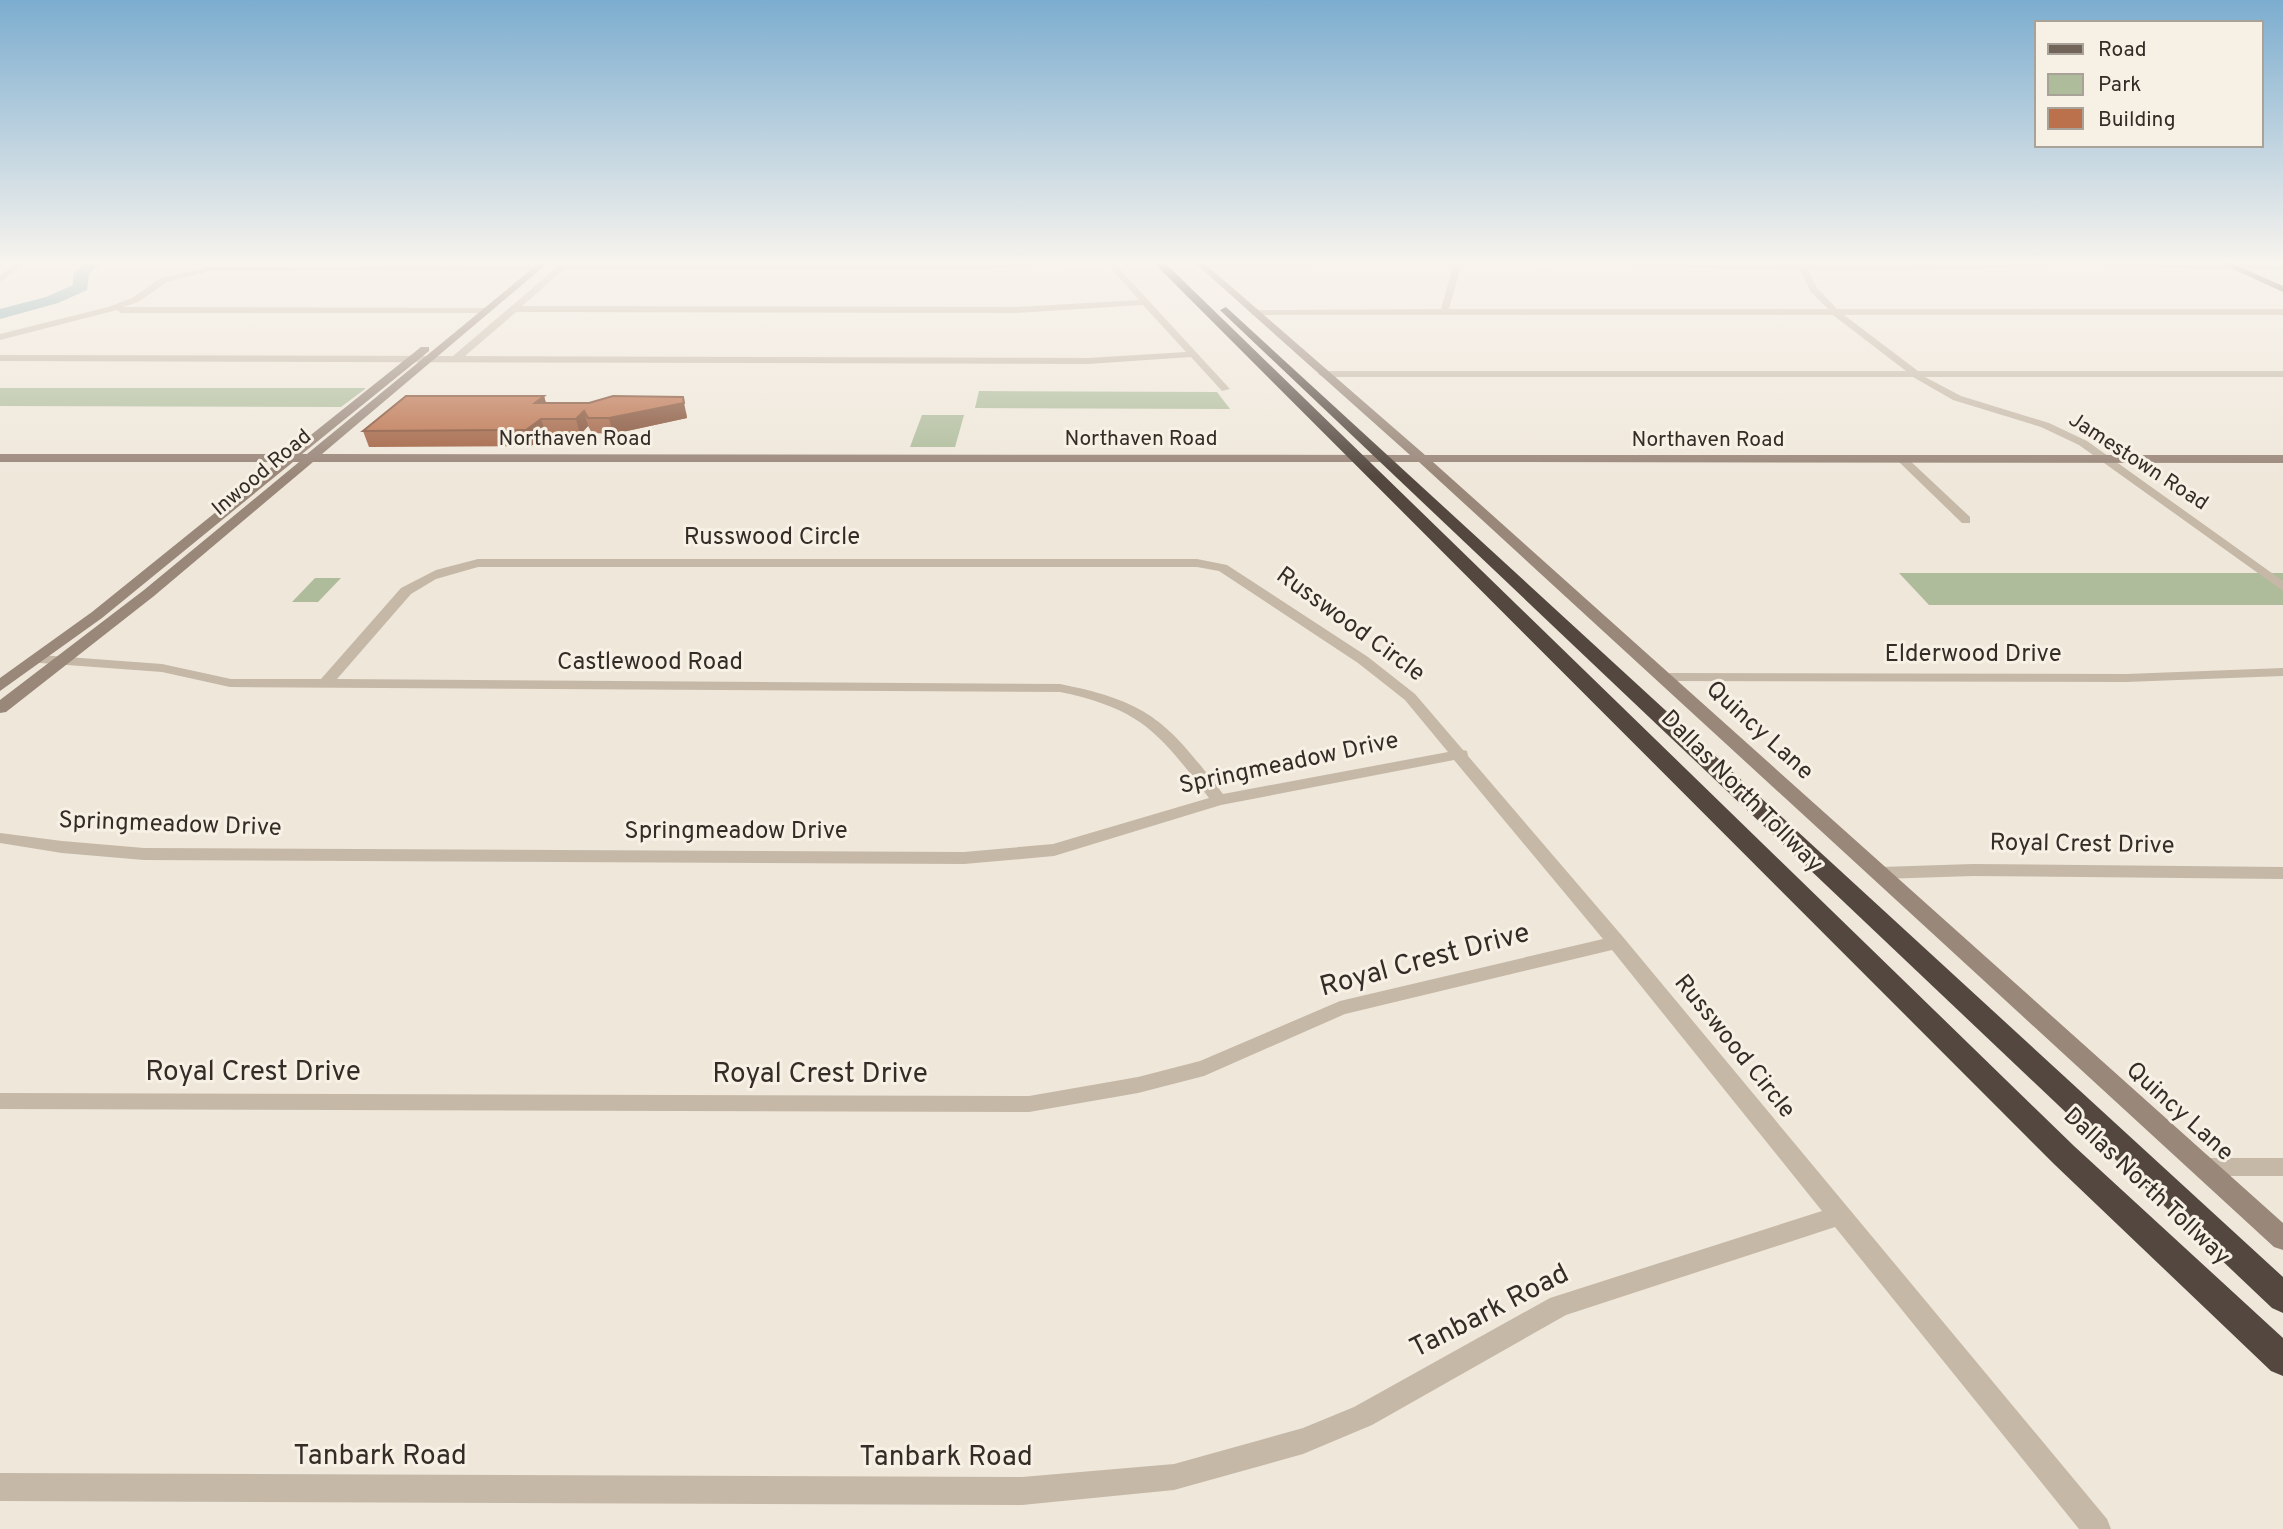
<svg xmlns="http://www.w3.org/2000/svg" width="2283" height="1529" font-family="Overpass,sans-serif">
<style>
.green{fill:#aebc9b}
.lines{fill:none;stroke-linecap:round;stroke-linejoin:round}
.river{fill:#7ba3a9;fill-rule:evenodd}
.street{fill:#c5b8a7;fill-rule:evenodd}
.secondary{fill:#998779;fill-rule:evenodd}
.primary{fill:#736459;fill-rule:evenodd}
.highway{fill:#53473f;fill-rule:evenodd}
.wall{fill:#a16141}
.shaded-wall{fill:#834f35}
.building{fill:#bb714c;stroke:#834f35;stroke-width:2}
.labels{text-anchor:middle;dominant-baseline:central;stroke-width:6;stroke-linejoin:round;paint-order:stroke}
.far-street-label{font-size:21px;fill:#332c27;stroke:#f7f0e5}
.street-label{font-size:24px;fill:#332c27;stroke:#f7f0e5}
.near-street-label{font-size:28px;fill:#332c27;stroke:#f7f0e5}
</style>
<rect width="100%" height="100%" fill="#efe7da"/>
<g class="green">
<polygon points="0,388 365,388 365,389 341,407 0,406"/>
<polygon points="979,391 1217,392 1230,409 975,408"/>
<polygon points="922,415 964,415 955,447 910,447"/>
<polygon points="1899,573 2283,573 2283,605 1929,605"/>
<polygon points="315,578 341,578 318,602 292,602"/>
</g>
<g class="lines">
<polygon class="river" points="84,263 100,263 89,275 87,290 58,303 0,319 0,309 46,297 73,285 73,274"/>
<g class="street">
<polygon points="16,263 25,263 0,282 0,276"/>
<path d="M562 263H1077L1073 265 975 269H564L522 306 1014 307 1139 300 1106 263H1114L1230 389 1222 391 1191 357 1088 364 0 361V355L453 356ZM1143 305 1186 352 1088 358 465 356 516 312 1014 313Z"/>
<path d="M1200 263 1797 265 1796 263H1804L1805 265 2143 263 2283 266V270L2070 266 1875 271 1808 270 1817 288 1837 309H2283V315H1844L1918 371H2283V377H1925L1961 396 2049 423 2087 441 2283 581V591L2079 445 2041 427 1953 400 1913 377H1323L1318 374 1323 371H1906L1833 315H1254L1251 314V310L1441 309 1453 266 1201 267 1197 265ZM1546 265 1800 270 1810 291 1828 309H1449L1461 266Z"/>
<polygon points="537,266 540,270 210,271 167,282 138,302 123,307 491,308 491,312 488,313 121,313 117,310 0,340 0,334 108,307 132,298 161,278 210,267"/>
<polygon points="1898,457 1906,457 1970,517 1970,523 1962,523 1898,461"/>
<path d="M478 559H1197L1227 565 1368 657 1415 694 1463 750 1467 751 1468 756 1623 937 2107 1519 2111 1529H2079L1835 1227 1566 1315 1372 1425 1303 1454 1174 1490 1022 1505 0 1501V1473L1022 1477 1174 1464 1303 1428 1354 1407 1550 1298 1822 1211 1612 950 1345 1014 1204 1076 1138 1093 1029 1112 0 1109V1093L1029 1096 1138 1077 1200 1061 1340 1001 1603 939 1454 760 1221 805 1054 856 964 864 144 860 62 853 0 843V833L62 841 144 848 964 852 1053 844 1209 798C1160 734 1142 709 1060 692L230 687 162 672 40 663 33 659 40 655 162 664 231 679H321L401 588 436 570ZM478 567H1197L1219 571 1358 663 1405 700 1448 752 1223 794C1168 723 1151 702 1060 684L337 679 411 594 436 579Z"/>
<polygon points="2283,668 2283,676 2126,682 1662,681 1655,677 1662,673 2126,674"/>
<polygon points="1973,864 2283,867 2283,879 1973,876 1881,879 1875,877 1872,873 1875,869 1881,867"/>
<polygon points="2203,1158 2283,1158 2283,1176 2203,1176 2195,1174 2192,1167 2195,1160"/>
</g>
<polygon class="secondary" points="539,263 548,263 322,454 1410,455 1195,263 1204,263 1425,455 2283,455 2283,463 1433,462 2283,1223 2283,1250 2274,1247 1419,462 313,462 154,596 6,712 0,713 0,700 144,590 299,462 293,462 102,618 0,691 0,678 92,612 278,462 0,462 0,454 287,454 421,347 429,347 429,351 302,454 307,454"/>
<polygon class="primary" points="2220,263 2231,263 2283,286 2283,292"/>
<g class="highway">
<polygon points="1154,263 1165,263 2074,1146 2283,1338 2283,1376 2271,1371 2054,1164"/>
<polygon points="1226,307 2283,1277 2283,1313 2272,1308 1222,312 1220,310"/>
</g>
</g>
<polygon class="wall" points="544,396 546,403 686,412 687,418 613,434 592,433 588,426 580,435 546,435 531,446 369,447 363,431"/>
<g class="shaded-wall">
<polygon points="544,396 548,411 535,403"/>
<polygon points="683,397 687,418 613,434 609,418"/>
<polygon points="584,411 588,426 580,435 576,419"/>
<polygon points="541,419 546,435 531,446 526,430"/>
</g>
<polygon class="building" points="406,396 544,396 535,403 589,403 613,396 683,397 684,403 609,418 588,418 584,411 576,419 541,419 526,430 363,431"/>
<linearGradient id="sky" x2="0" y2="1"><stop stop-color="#7cadcf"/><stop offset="0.55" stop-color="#f8f4ee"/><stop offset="1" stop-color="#f8f4ee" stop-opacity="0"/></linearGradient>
<rect width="2283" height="477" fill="url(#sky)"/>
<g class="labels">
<g class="far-street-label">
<text x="575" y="439">Northaven Road</text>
<text x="1141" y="439">Northaven Road</text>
<text x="1708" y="440">Northaven Road</text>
<text transform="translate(2138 462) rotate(33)">Jamestown Road</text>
<text transform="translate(262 473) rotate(-40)">Inwood Road</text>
</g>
<g class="street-label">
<text x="772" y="538">Russwood Circle</text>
<text transform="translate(1350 625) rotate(36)">Russwood Circle</text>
<text x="1973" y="655">Elderwood Drive</text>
<text x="650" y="663">Castlewood Road</text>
<text transform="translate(1759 731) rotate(42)">Quincy Lane</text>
<text transform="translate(1289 764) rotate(-12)">Springmeadow Drive</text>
<text transform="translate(1741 792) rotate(45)">Dallas North Tollway</text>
<text transform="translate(170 825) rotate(2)">Springmeadow Drive</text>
<text x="736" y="832">Springmeadow Drive</text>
<text transform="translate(2082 845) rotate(1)">Royal Crest Drive</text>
<text transform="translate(1734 1047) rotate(51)">Russwood Circle</text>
<text transform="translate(2179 1112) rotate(42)">Quincy Lane</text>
<text transform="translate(2146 1187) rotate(43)">Dallas North Tollway</text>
</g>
<g class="near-street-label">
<text transform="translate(1425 961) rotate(-15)">Royal Crest Drive</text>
<text x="253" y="1073">Royal Crest Drive</text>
<text x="820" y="1075">Royal Crest Drive</text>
<text transform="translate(1490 1312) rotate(-27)">Tanbark Road</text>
<text x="380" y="1457">Tanbark Road</text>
<text x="946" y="1458">Tanbark Road</text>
</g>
</g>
<rect x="2035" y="21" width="228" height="126" fill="#f7f0e5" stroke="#a9a299" stroke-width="2"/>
<rect x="2048" y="44" width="35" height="10" fill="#736459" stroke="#a9a299" stroke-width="2"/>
<text x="2098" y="56" font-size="21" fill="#332c27">Road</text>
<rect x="2048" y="74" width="35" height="21" fill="#aebc9b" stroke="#a9a299" stroke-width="2"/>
<text x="2098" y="91" font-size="21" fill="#332c27">Park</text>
<rect x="2048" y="108" width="35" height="21" fill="#bb714c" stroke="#a9a299" stroke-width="2"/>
<text x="2098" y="126" font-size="21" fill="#332c27">Building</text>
</svg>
